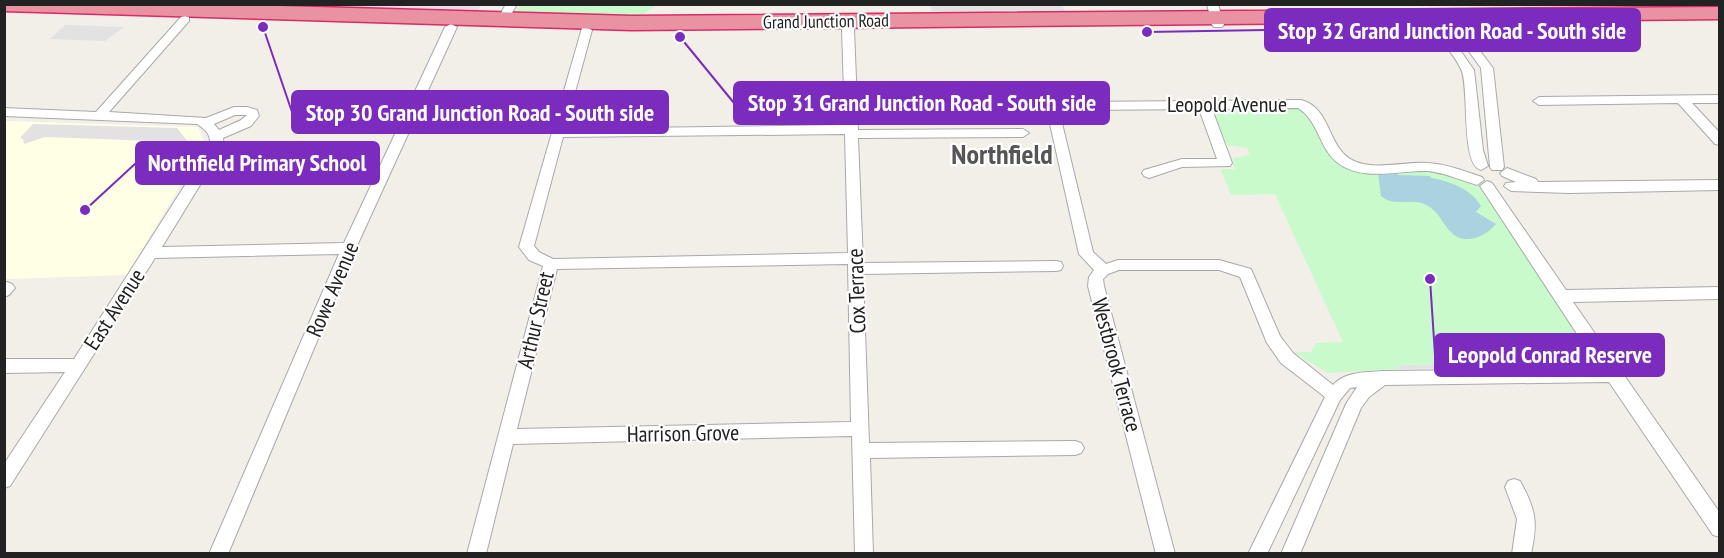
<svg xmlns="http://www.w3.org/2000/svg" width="1724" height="558" font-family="'PT Sans Narrow',sans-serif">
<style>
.industrial{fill:#ebdbe8}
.education{fill:#ffffe5}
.park{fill:#c8facc}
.parking{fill:#e2e2e2}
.water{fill:#aad3df}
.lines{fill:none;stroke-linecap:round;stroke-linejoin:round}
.street-casing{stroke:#a9a9a9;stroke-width:2}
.highway-casing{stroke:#dc2a67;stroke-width:3}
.street{fill:#fff;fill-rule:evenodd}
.highway{fill:#e892a2;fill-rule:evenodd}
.labels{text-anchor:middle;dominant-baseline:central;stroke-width:4.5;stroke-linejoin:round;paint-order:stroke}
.far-street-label{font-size:18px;fill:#222;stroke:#fff}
.street-label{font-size:22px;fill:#222;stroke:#fff}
.district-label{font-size:28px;font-weight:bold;fill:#555;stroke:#fff}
.leader{fill:none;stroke:#7b2cbf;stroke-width:2}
.callout-dot{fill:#7b2cbf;stroke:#fff;stroke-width:2}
.callout{fill:#7b2cbf;stroke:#7b2cbf;stroke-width:2}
.callout-label{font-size:24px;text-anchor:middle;font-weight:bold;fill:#fff}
</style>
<rect width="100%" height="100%" fill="#f2efe9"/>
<polygon class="industrial" points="221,4 481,5 475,14"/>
<polygon class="education" points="5,121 198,127 205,144 127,275 5,279"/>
<g class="park">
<polygon points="520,5 657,5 642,15 515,14"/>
<path d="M1290 105 1303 109 1348 166C1391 167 1449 159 1485 187L1595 361 1593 364 1568 366 1562 362 1400 365 1398 369 1328 373 1293 352H1311L1316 343 1343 342 1275 194 1231 195 1221 169H1235L1232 161 1234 158 1250 155 1247 148 1227 145 1212 114 1214 108Z"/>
</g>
<g class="parking">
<polygon points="931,5 1062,5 1065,12 941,12 931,11"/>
<polygon points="65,25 124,27 105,41 50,39"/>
<polygon points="33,124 177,128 197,153 172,164 154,141 45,137 24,144 23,139 20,138"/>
<polygon points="1562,362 1568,366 1398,369 1400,365"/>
</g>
<path class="water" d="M1397 173 1399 175 1430 176 1431 178C1450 181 1471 189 1481 206L1476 212 1496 224C1484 238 1462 247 1448 229 1440 219 1438 211 1426 205 1411 197 1395 208 1381 196L1378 174Z"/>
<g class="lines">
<defs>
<g id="street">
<polygon points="506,4 517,4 507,22 499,22 497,20"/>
<polygon points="1207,4 1218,4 1224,25 1222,27 1214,27 1212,25"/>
<path d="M185 16 189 17V21L109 112 206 118 234 107H247L257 110 259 116 251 126 223 138 224 146 162 247 344 243 445 27 451 24 457 27 356 248 228 554H209L339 254 155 258 10 486 4 488V464L65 372 4 373V359H74L210 146C211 134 206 130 197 124L4 116V108L96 112 181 17ZM235 115H247L241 120 219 130 214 124Z"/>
<path d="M1443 20 1465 31 1493 68 1504 167 1502 170H1492L1490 167 1481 68 1457 35 1446 30 1474 70 1483 150 1488 166 1481 170C1460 165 1470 87 1461 69 1455 56 1443 43 1434 31L1439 21Z"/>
<path d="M848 26 854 29 858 130 1023 129 1029 133 1023 137 858 138 863 263 1056 261 1061 262 1063 266 1061 270 1056 271 863 274 869 443 1075 441 1081 443 1084 448 1081 453 1075 455 870 458 873 554H855L852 436 513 444 486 554H467L543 266 529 260 519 247 582 28 586 27 592 30 565 129 845 125 842 29ZM845 134 848 253 553 259 539 252 534 246 563 137ZM848 264 851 422 517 429 557 269Z"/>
<polygon points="1720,95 1720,103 1692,103 1720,133 1720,145 1715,144 1678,103 1539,105 1533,101 1539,97"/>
<path d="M1301 100C1332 108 1327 149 1354 161 1376 171 1405 161 1428 163 1447 164 1464 171 1482 177L1484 180 1477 185C1461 180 1445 173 1428 171 1399 170 1363 182 1338 163 1319 149 1319 121 1298 108L1212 109 1232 163 1230 166 1182 167 1149 178 1144 176 1142 173 1144 170 1182 159H1217L1199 109 1083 110 1062 113 1060 115 1093 252 1106 264 1118 260H1219L1251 269 1280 336 1293 353 1333 385C1346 371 1364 373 1382 371L1600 369 1480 186 1487 181 1492 183 1566 290 1720 287V299L1573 302 1720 513V537L1713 535 1609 382 1385 385 1369 397 1361 408 1300 554H1281L1346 404 1357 387 1350 388 1340 400 1267 554H1248L1325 397 1281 363 1267 343 1240 277 1219 270H1119L1108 274 1103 279 1104 286 1175 554H1156L1088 286 1089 277 1094 270 1079 254 1048 115 1054 107 1083 102Z"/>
<polygon points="1507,168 1536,179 1538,182 1720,180 1720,190 1569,193 1511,191 1504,186 1506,183 1516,182 1502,176 1500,173"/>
<polygon points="7,282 12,284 15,288 9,295 4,297 4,283"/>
<path d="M1514 479 1520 481C1536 510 1538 522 1531 554H1512L1517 519 1505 487 1508 481Z"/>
</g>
<polygon id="highway" points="4,4 210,4 632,16 1720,7 1720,19 632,30 4,11"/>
</defs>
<use href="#street" class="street-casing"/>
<use href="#highway" class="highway-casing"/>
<use href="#street" class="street"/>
<use href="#highway" class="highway"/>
</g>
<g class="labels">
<g class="far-street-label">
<text transform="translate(826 21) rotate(-1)">Grand Junction Road</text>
</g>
<g class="street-label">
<text x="1227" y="104">Leopold Avenue</text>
<text transform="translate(332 289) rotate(-67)">Rowe Avenue</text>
<text transform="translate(856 291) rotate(-92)">Cox Terrace</text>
<text transform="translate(114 309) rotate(-57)">East Avenue</text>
<text transform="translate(535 320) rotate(-77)">Arthur Street</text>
<text transform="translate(1117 365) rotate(75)">Westbrook Terrace</text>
<text transform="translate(683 433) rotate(-1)">Harrison Grove</text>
</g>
<g class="district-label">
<text x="1002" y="153">Northfield</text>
</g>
</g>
<path class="leader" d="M1147 32L1265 30M680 37L734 103M263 27L292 112M85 210L136 163M1430 279L1435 355"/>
<g class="callout-dot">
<circle cx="1147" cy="32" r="6"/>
<circle cx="680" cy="37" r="6"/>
<circle cx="263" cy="27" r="6"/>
<circle cx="85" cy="210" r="6"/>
<circle cx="1430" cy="279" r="6"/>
</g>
<g class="callout">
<rect x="1265" y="9" width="375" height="42" rx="6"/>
<rect x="734" y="82" width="375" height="42" rx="6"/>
<rect x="292" y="91" width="376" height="42" rx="6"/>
<rect x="136" y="142" width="243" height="42" rx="6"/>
<rect x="1435" y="334" width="229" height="42" rx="6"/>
</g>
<g class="callout-label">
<text x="1452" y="39">Stop 32 Grand Junction Road - South side</text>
<text x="922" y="111">Stop 31 Grand Junction Road - South side</text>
<text x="480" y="121">Stop 30 Grand Junction Road - South side</text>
<text x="257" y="171">Northfield Primary School</text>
<text x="1550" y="363">Leopold Conrad Reserve</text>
</g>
<rect width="1724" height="558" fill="none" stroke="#222222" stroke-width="12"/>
</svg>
